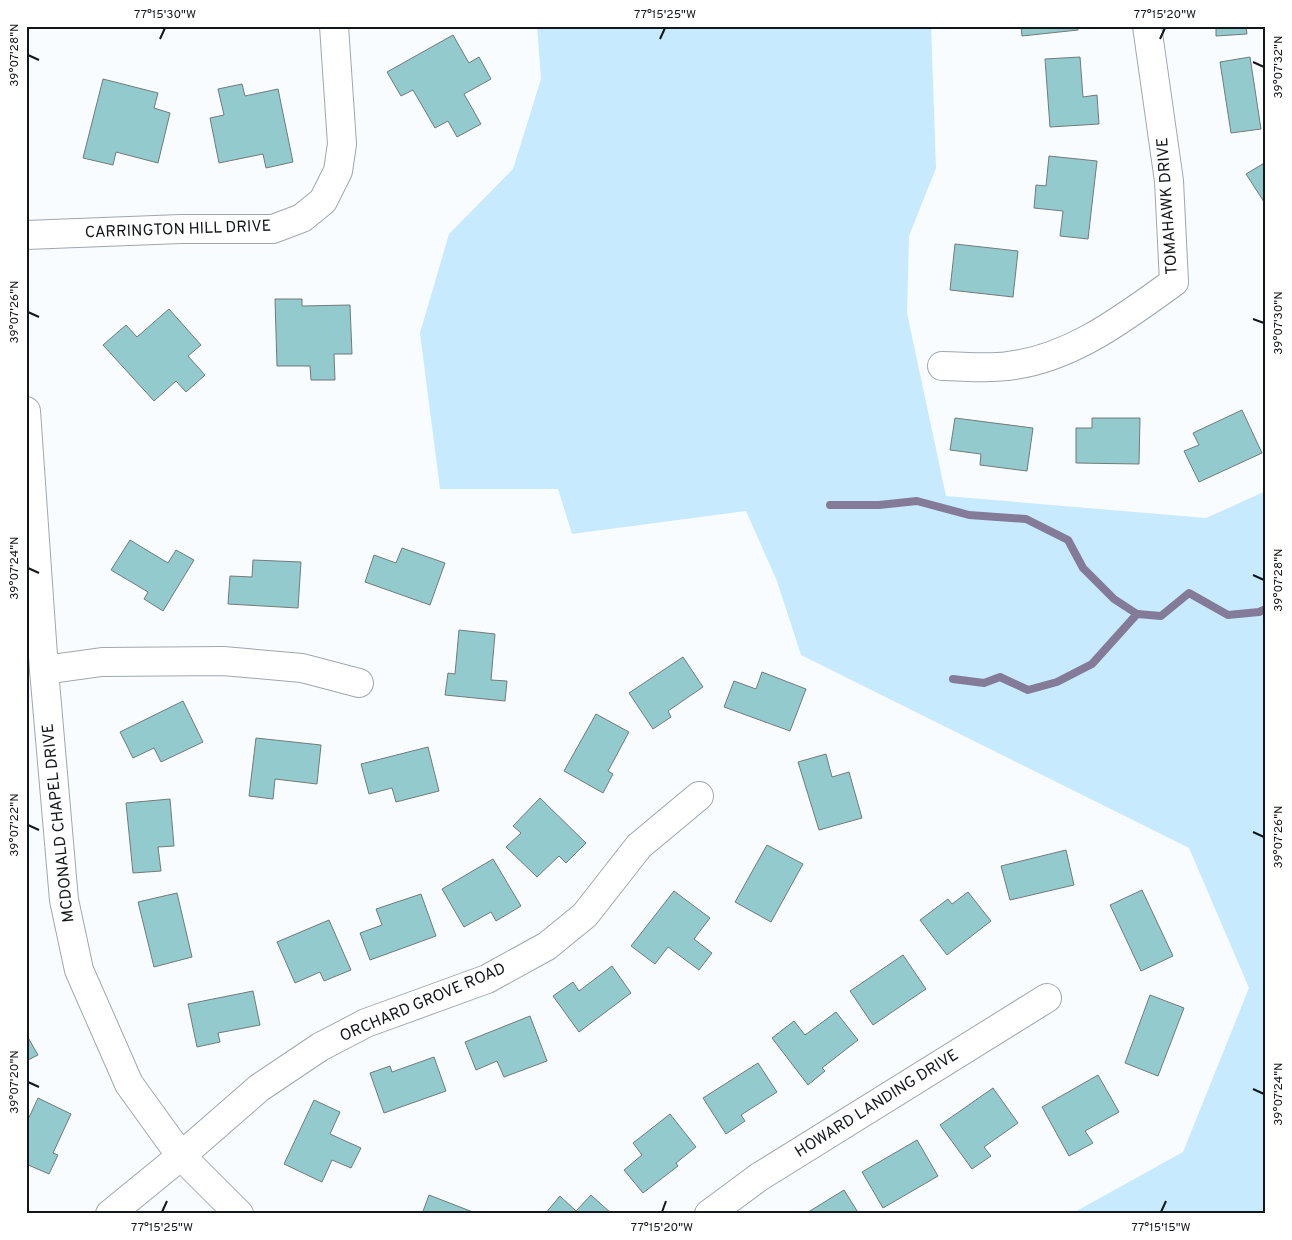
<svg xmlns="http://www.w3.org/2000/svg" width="1292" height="1240" font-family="Overpass,sans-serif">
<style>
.green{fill:#c8eaff}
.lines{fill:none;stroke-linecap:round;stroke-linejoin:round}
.stream{stroke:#837b97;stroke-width:8}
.building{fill:#92cacd;stroke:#717b7b}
.minor-casing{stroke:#9fa7ac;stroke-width:30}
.minor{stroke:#fff;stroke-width:28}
.ticks{fill:none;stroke:#141719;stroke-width:2}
.labels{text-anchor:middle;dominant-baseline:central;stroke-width:5;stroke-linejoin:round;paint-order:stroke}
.street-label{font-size:16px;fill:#141719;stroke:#fff}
.neatline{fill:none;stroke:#141719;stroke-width:2}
.ticks-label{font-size:12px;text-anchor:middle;fill:#141719}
</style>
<rect width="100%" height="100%" fill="#f9fcfe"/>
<polygon class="green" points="537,26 931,26 936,168 909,236 907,313 946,496 1206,518 1266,491 1266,1214 1071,1214 1183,1152 1249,988 1189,848 801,655 777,581 746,511 572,534 558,489 440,489 420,333 449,234 513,169 541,79"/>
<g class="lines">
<g class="stream">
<polyline points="830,505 879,505 917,501 969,515 1026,519 1068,540 1083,568 1114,599 1137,614"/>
<polyline points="953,679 984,683 1000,677 1028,690 1057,682 1092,664 1137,614 1161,616 1189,593 1228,615 1259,612 1266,609"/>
</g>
</g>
<g class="building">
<polygon points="1021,26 1077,26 1078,30 1022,36"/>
<polygon points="1216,26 1246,26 1247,34 1216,36"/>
<polygon points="453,35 469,63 479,57 491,79 464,94 481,124 457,137 448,121 435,128 413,90 401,96 387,72"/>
<polygon points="1080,57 1083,97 1097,95 1099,124 1050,127 1045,59"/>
<polygon points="1250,57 1261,129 1231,133 1220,62"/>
<polygon points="103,79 158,93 154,108 170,113 158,163 116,152 113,165 83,158"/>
<polygon points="242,84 245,96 278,89 293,162 266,168 263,154 219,163 210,118 224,115 218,89"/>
<polygon points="1049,156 1097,161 1088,239 1060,236 1063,211 1034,208 1036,185 1046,186"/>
<polygon points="1266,162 1266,205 1246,174"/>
<polygon points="955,244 1018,251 1013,297 950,290"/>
<polygon points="275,299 302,299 302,306 350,305 352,354 334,354 335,380 311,380 310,366 277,366"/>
<polygon points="169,309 201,345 188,356 205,375 186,392 176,381 154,401 103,345 126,325 137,337"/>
<polygon points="1242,410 1262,453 1199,482 1184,451 1199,445 1193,433"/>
<polygon points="955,418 1033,428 1027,471 980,465 981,454 950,450"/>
<polygon points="1092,418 1140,418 1139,464 1076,463 1076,428 1092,428"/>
<polygon points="130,540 168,563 176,550 194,560 163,611 144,599 148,592 111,570"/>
<polygon points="402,548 445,563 430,605 365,582 374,555 396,563"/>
<polygon points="253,560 301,562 298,608 228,604 230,576 252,577"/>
<polygon points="459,630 495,634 491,680 507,681 505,701 445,695 448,673 455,674"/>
<polygon points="683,657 703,687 668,711 671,717 653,729 629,693"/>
<polygon points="762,672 806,689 790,731 724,707 734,681 756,689"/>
<polygon points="183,701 203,742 161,762 154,748 133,758 120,732"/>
<polygon points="596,714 629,732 608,771 613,774 603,793 564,771"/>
<polygon points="256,738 321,745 317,784 275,779 273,799 249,796"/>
<polygon points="428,747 439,791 396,802 392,788 369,794 361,764"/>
<polygon points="826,754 832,777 849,772 862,818 819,830 798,762"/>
<polygon points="540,798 586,843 566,863 559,856 537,877 506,847 521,833 513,826"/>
<polygon points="170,799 174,846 158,847 161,871 133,873 126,803"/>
<polygon points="767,845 803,864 771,922 735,902"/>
<polygon points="1066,850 1074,885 1010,900 1001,866"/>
<polygon points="493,859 521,906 496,921 491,912 464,927 442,889"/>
<polygon points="1142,890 1173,956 1141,971 1110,905"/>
<polygon points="674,891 710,918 694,939 712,953 699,970 668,947 655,964 631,946"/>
<polygon points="968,892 991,921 947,955 920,920 948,899 952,904"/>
<polygon points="177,893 192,957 154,967 138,902"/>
<polygon points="421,894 436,936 370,960 360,933 382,925 376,909"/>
<polygon points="329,920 351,970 324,981 320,972 295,983 277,942"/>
<polygon points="903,955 926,989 873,1025 850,991"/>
<polygon points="612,966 631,993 579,1032 553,996 573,982 579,991"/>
<polygon points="253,991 260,1025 218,1033 220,1042 197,1047 188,1004"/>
<polygon points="1150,995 1184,1008 1158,1076 1125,1063"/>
<polygon points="836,1012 858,1040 822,1068 825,1071 808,1085 772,1038 794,1021 805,1035"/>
<polygon points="530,1016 547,1061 504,1077 497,1061 476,1070 465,1042"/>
<polygon points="26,1034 38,1055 26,1061"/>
<polygon points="434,1057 446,1091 384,1113 370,1073 390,1066 392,1072"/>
<polygon points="758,1063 777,1092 741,1115 745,1121 726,1134 703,1098"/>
<polygon points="1098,1075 1119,1112 1085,1131 1093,1143 1069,1156 1042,1107"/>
<polygon points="993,1088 1018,1123 984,1147 991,1156 972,1169 940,1125"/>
<polygon points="38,1098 71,1114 53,1153 58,1155 49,1174 26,1164 26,1124"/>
<polygon points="314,1100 340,1112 330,1134 361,1148 351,1168 332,1160 322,1182 284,1164"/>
<polygon points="670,1114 696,1147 676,1163 678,1166 643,1193 624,1170 642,1155 633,1143"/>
<polygon points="917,1140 938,1176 883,1208 862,1172"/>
<polygon points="844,1190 859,1214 805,1214"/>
<polygon points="429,1195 478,1214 422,1214"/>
<polygon points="591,1195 612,1214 545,1214 560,1196 576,1211"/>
</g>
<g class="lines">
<defs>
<g id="minor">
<polyline points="26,235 181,229 273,229 302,218 323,201 338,171 342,144 334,26"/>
<path d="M942 366C963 366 986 369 1008 366 1071 359 1124 318 1174 282L1169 181 1147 26"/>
<polyline points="26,411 44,670 64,900 79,970 129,1084 181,1156 239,1214"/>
<polyline points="44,670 102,662 223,661 302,668 359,683"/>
<polyline points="110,1214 181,1156 259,1088 320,1047 366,1023 487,979 547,946 585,915 639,846 699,796"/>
<polyline points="709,1214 759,1177 1047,998"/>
</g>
</defs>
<use href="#minor" class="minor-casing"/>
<use href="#minor" class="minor"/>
</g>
<path class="ticks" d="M160 39 165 28M660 39 665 28M1160 39 1165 28M28 55 39 60M1253 62 1264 67M28 312 39 317M1253 319 1264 323M28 568 39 573M1253 575 1264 580M28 825 39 830M1253 832 1264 837M28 1082 39 1087M1253 1089 1264 1094M162 1212 167 1201M662 1212 666 1201M1161 1212 1166 1201"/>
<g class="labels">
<g class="street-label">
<text transform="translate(1168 206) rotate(-94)">TOMAHAWK DRIVE</text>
<text transform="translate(178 230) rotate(-2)">CARRINGTON HILL DRIVE</text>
<text transform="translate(59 823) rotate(-96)">MCDONALD CHAPEL DRIVE</text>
<text transform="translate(423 1003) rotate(-23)">ORCHARD GROVE ROAD</text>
<text transform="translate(877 1104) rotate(-32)">HOWARD LANDING DRIVE</text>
</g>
</g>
<rect width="1292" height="1240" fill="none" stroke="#ffffff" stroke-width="55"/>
<rect x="28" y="28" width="1236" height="1184" class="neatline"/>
<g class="ticks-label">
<text x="165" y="18">77°15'30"W</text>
<text x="665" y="18">77°15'25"W</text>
<text x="1165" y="18">77°15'20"W</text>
<text transform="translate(14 55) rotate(-90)" y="4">39°07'28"N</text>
<text transform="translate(1278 67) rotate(-90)" y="4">39°07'32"N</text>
<text transform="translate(14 312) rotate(-90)" y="4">39°07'26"N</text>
<text transform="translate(1278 323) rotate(-90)" y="4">39°07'30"N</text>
<text transform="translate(14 568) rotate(-90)" y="4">39°07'24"N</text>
<text transform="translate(1278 580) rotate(-90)" y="4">39°07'28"N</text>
<text transform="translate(14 825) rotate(-90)" y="4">39°07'22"N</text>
<text transform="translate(1278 837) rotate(-90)" y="4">39°07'26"N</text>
<text transform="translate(14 1082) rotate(-90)" y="4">39°07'20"N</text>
<text transform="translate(1278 1094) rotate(-90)" y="4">39°07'24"N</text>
<text x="162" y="1231">77°15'25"W</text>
<text x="662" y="1231">77°15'20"W</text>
<text x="1161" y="1231">77°15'15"W</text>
</g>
</svg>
